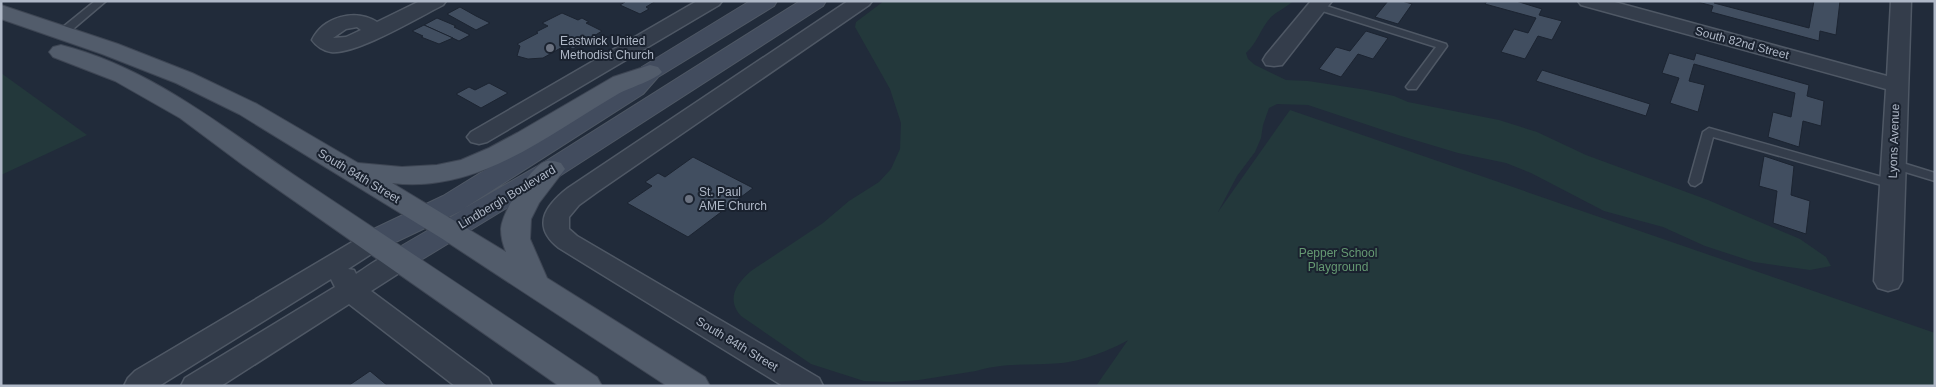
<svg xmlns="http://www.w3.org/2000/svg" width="1936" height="387" font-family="Arial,sans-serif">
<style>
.green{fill:#23383b}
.building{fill:#414e60;stroke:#1c2431}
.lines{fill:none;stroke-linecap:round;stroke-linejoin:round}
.lane-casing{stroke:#4f5865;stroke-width:3}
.street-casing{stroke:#4f5865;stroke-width:3}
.secondary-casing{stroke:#4f5865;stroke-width:2}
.primary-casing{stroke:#3e4654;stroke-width:2}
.lane{fill:#343d4b;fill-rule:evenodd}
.street{fill:#343d4b;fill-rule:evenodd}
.secondary{fill:#424c5e;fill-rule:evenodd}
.primary{fill:#525c6b;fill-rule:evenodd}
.worship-dot{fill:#6b7280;stroke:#1a222f;stroke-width:2}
.labels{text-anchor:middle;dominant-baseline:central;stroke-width:4;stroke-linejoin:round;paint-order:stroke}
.poi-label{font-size:12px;fill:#afb8c7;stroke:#1a222f;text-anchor:start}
.street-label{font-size:12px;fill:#afb8c7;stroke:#1a222f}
.park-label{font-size:12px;fill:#659972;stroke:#1a222f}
</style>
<rect width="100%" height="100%" fill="#212b3a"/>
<g class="green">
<path d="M884 1H1293C1286 8 1277 11 1271 17 1260 29 1258 42 1246 53L1248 59 1255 65 1286 80 1308 81 1367 90 1394 96 1408 102 1499 120 1537 132 1586 155 1708 200 1800 239 1826 257 1831 266 1810 270 1754 262 1705 246 1663 227 1604 211 1531 173 1506 163 1458 153 1398 135 1308 105 1277 104 1269 108 1263 125 1261 138 1255 152 1237 176 1218 212 1290 110 1935 333V386H1096L1128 340C1111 350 1082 361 1062 363 1033 366 1004 362 976 371L919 380 892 382 864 381 811 364 741 316C726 299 736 284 751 271L823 223 849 201 879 182 891 169 900 149 901 123 890 89 855 27 856 22Z"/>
<polygon points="1,73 87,135 1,175"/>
</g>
<g class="building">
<polygon points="616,1 656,1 646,7 649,9 640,14 620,5 625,2"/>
<polygon points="1388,1 1402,1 1412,4 1398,24 1375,17"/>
<polygon points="1487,1 1516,1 1542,9 1539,15 1562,21 1552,40 1538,36 1525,59 1501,52 1514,29 1528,33 1536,18 1485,4"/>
<polygon points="1694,1 1715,1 1714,3 1809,28 1814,1 1840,1 1836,35 1820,31 1819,41 1711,12 1713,6"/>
<polygon points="460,7 476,16 490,23 476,30 447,14"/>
<polygon points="562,13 578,20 582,18 589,22 586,23 602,31 573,49 566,45 543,58 528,59 517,56 520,46 517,44 538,33 536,32 548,26 542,23"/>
<polygon points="437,18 456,26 454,27 470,35 459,41 424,25"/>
<polygon points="424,25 453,38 439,44 421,37 423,36 412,31"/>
<polygon points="1366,31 1388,38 1373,59 1358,54 1341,77 1319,69 1336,47 1350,51"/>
<polygon points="1669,53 1694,60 1696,53 1809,85 1807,96 1824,101 1821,126 1803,121 1799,147 1768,137 1773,112 1791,117 1795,93 1694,64 1689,81 1705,85 1698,112 1670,103 1679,78 1662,73"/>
<polygon points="1542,70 1650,104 1646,116 1536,81"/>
<polygon points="489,83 508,93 481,108 456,94 469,87 475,90"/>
<polygon points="1764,156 1794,166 1791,195 1810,201 1806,234 1773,223 1777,191 1759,186"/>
<polygon points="693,157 753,188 688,237 627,203 652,186 645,182 658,173 665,177"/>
<polygon points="370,371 388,386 348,386"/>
</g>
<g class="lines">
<defs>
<g id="lane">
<polygon points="95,1 106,1 66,35 58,35 57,33 58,31"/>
<polygon points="1317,3 1446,44 1447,46 1416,89 1408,89 1406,87 1436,47 1313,8 1312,6"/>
<polygon points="1709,128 1896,181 1898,184 1892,188 1713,137 1701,182 1695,186 1691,185 1689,182 1703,132"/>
<polygon points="1893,160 1935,173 1935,181 1889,167 1887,164"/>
</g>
<g id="street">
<path d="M420 1H446L443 5C419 17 356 55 331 52 324 51 316 46 312 40 323 17 355 8 377 22ZM357 27 361 30 346 37 333 38 346 29Z"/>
<polygon points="697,1 722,1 719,5 487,142 479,144 471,142 467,137 471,132"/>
<path d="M848 1H872L869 5 597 192 579 205 569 217V229L577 236 819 378 823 386H783L559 248C531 226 545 206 568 188Z"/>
<polygon points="1311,1 1332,1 1282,65 1274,66 1266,65 1263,60 1266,55"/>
<polygon points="1578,1 1611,1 1887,76 1891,1 1911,1 1902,281 1898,288 1888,291 1878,288 1874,281 1886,89 1581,5"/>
<path d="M373 232 382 235 386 241 382 247 348 269 354 270 356 274C372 264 391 247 410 252L414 259 410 266 371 291 488 378 492 386H455L349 304 221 386H181L185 378 335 287 331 279 159 386H124L128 378 135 371 364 235Z"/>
</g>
<polygon id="secondary" points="750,1 777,1 774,6 658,77 643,94 463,209 543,163 800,1 826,1 823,6 561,175 411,266 401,269 391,266 386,259 391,252 463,210 383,248 373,251 363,248 359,241 363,234 443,196 625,84 642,67"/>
<g id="primary">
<path d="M1 5 118 44 192 73 257 104 358 163 402 167 437 165 461 160 489 148 517 133 613 77 650 65 658 67 662 72C657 79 629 88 618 94 549 134 478 194 392 183L506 252C503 245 501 237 501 229 502 212 528 172 542 163 548 159 555 161 561 163L565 169 539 203 531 219 530 239 547 278 705 377 710 386H667L441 238 239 114 176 83 102 54 1 19Z"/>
<path d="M61 45C149 67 221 126 294 175 395 242 496 309 597 377L602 386H559L243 165 180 118 115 81 53 57 49 52 53 47Z"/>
</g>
</defs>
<use href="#lane" class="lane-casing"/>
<use href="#street" class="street-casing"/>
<use href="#secondary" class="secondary-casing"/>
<use href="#primary" class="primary-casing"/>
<use href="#lane" class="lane"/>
<use href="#street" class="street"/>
<use href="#secondary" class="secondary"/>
<use href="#primary" class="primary"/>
</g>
<g class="worship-dot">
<circle cx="550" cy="48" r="5"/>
<circle cx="689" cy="199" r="5"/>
</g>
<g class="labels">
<g class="poi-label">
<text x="560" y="41">Eastwick United<tspan x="560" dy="14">Methodist Church</tspan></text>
<text x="699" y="192">St. Paul<tspan x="699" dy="14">AME Church</tspan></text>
</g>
<g class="street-label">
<text transform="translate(1742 43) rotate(15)">South 82nd Street</text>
<text transform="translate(1894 141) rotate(-88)">Lyons Avenue</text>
<text transform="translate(359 176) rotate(31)">South 84th Street</text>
<text transform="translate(507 197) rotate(-31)">Lindbergh Boulevard</text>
<text transform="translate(737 344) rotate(31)">South 84th Street</text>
</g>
<g class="park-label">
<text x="1338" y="253">Pepper School<tspan x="1338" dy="14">Playground</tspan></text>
</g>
</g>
<rect width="1936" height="387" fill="none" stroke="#afb8c7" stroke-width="5"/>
</svg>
